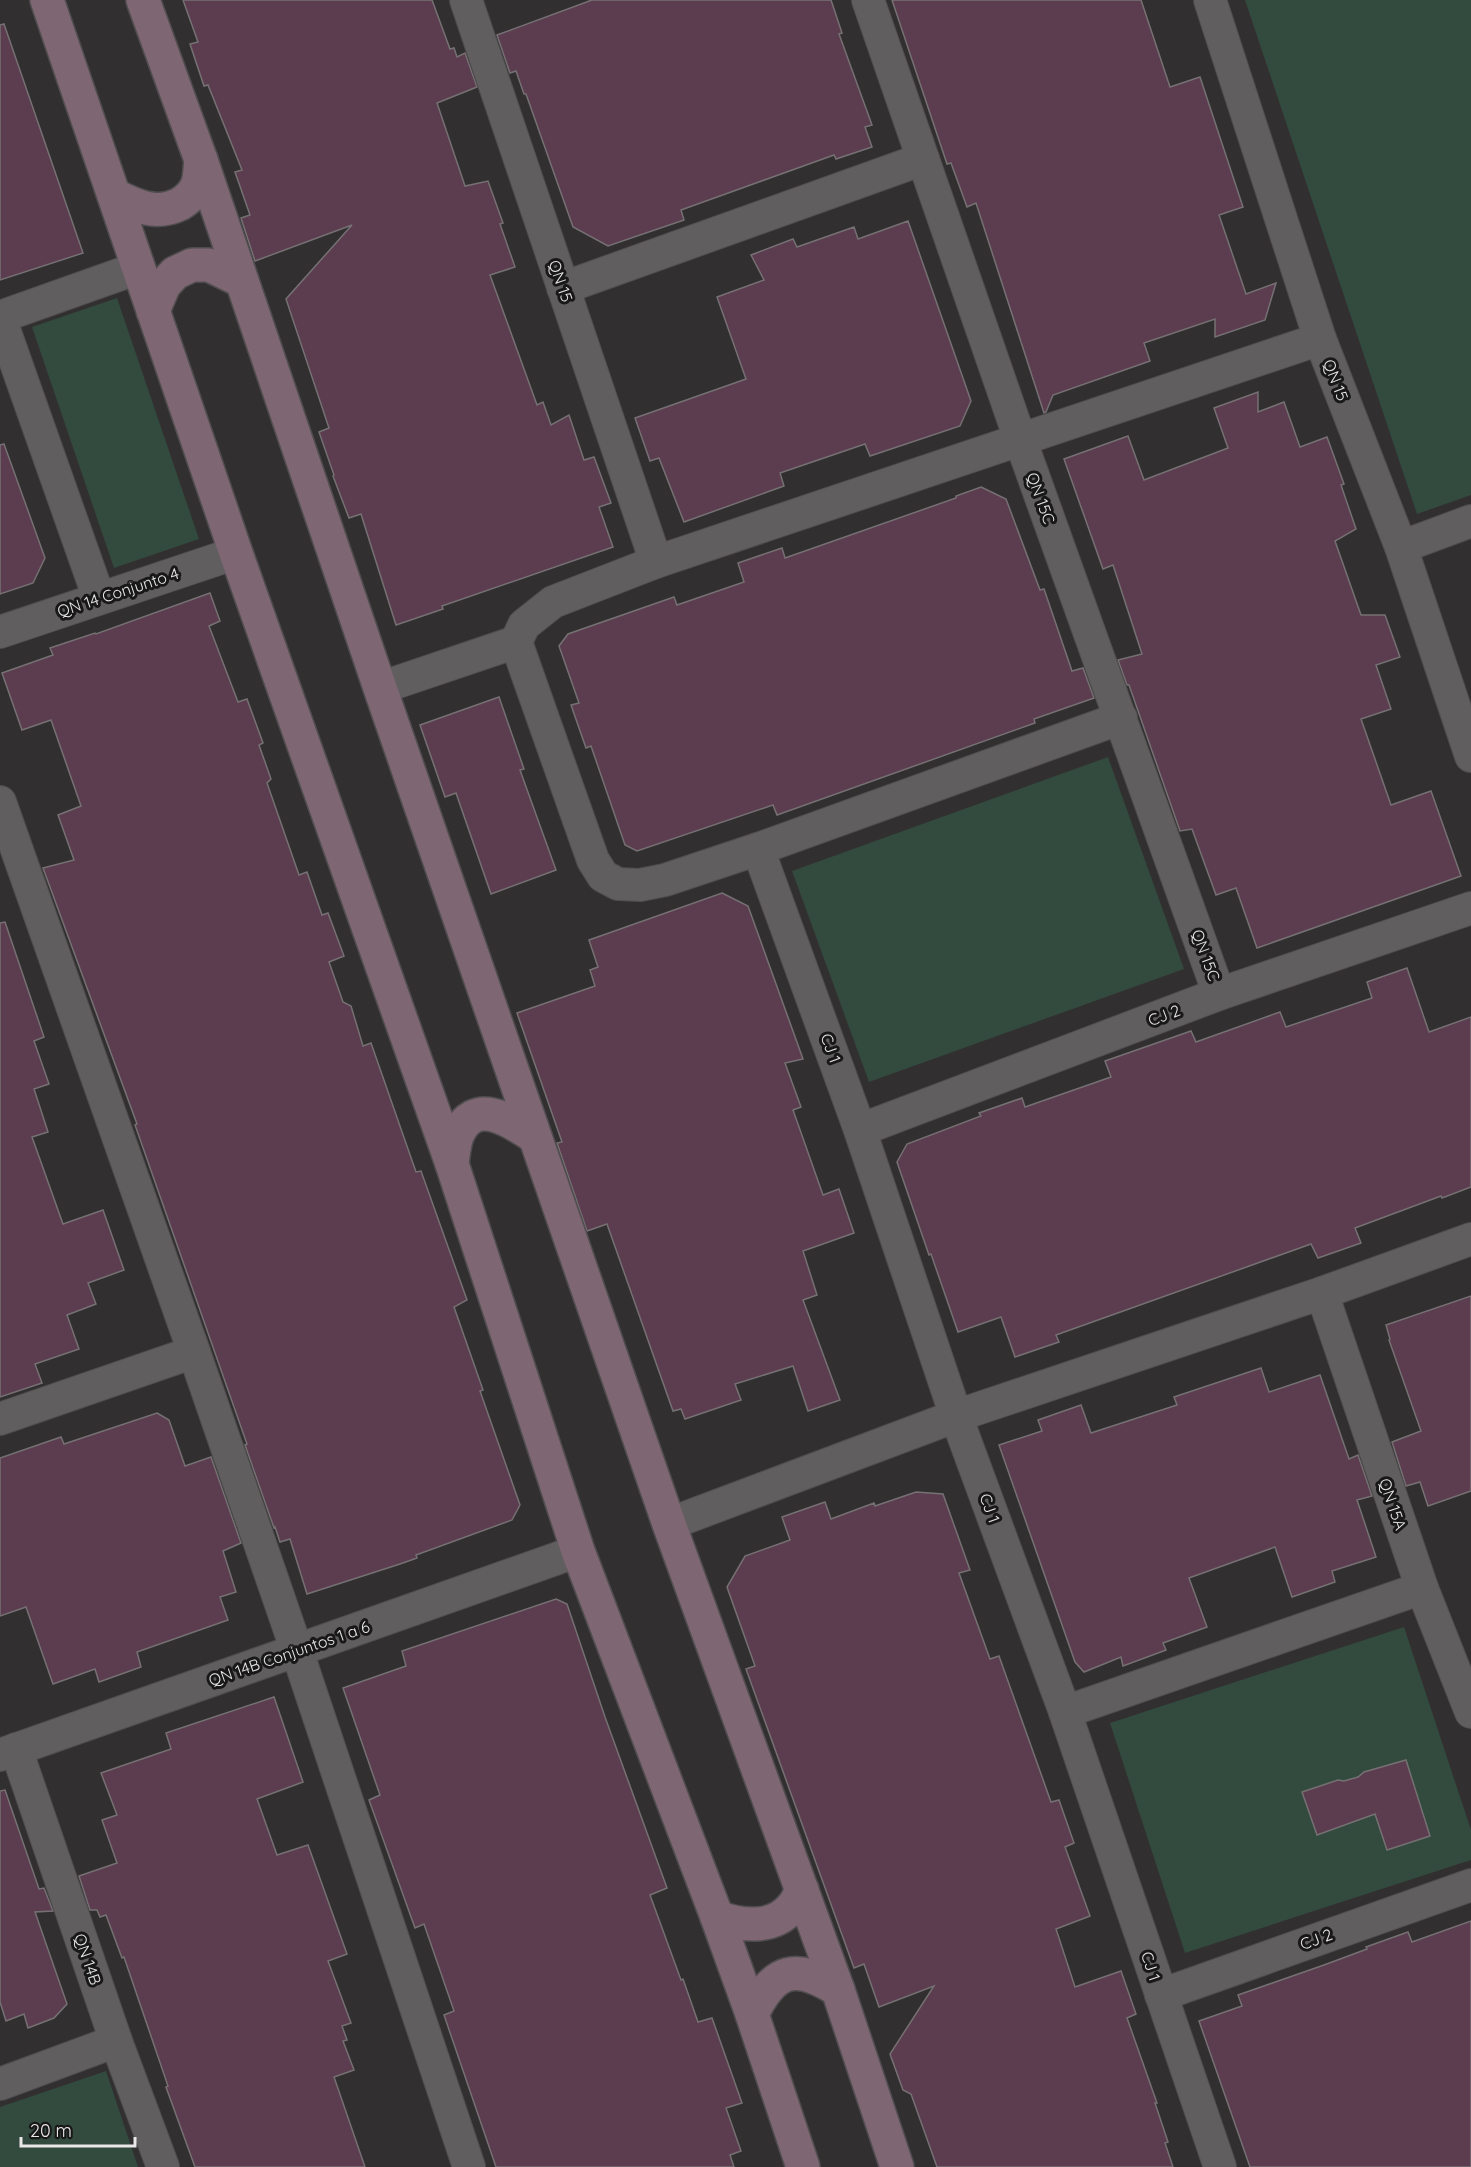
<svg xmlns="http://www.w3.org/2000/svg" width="1471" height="2167" font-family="Quicksand,sans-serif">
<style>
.green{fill:#334a3e}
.building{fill:#5c3c4f;stroke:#757173;stroke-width:1.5}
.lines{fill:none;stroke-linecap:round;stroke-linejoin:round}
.street-casing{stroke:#504d4f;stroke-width:34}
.secondary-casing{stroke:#504d4f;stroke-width:36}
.street{stroke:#615e5f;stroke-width:32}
.secondary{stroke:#7e6673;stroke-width:33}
.labels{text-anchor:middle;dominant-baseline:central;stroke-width:6;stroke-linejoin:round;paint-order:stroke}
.street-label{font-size:16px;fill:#e9e7e8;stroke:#191818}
</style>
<rect width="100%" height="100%" fill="#322f31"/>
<g class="green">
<polygon points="1245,0 1471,0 1471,495 1417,514"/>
<polygon points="117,298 199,539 114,568 32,327"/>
<polygon points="1108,757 1184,969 869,1082 792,871"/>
<polygon points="1404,1627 1471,1830 1471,1860 1185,1953 1110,1723"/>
<polygon points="106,2071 138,2167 0,2167 0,2107"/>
</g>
<g class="building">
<polygon points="183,0 432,0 450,49 454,48 457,57 465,53 477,87 437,103 465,186 488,181 503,223 500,224 515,267 490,275 537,405 543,402 551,425 569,415 584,460 594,457 611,503 599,507 613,547 442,606 443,609 396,625 361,514 349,518 333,476 334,475 319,432 329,428 286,299 352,225 255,261 241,218 250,215 235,172 242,170 208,85 204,86 190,44 198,42"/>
<polygon points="592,0 831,0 842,33 839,34 872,125 865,127 872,147 836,159 834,155 681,210 684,220 608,246 573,227 526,94 524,94 516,71 510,73 497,35"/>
<polygon points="892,0 1141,0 1170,87 1200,77 1243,207 1219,215 1246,294 1276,283 1265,320 1215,337 1215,319 1144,343 1150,361 1053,395 1046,412 1044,413 976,203 967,207 951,163 947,164"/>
<polygon points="4,24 83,253 0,280 0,25"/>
<polygon points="908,221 971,401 960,426 870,456 865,444 780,473 784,486 684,522 659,458 650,461 635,418 746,379 717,297 764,280 751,255 793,239 797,247 854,227 858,239"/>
<polygon points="1258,392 1258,412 1284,402 1300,447 1327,437 1344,484 1341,485 1356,529 1335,541 1361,615 1385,615 1400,657 1376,665 1391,709 1361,719 1391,805 1431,791 1461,876 1257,948 1236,888 1216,895 1192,829 1180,831 1129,685 1127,685 1118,660 1142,654 1113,565 1103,569 1064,459 1128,436 1144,480 1228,448 1214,408"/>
<polygon points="4,444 45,558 33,583 0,594 0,445"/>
<polygon points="981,487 1006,499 1040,590 1044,589 1072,671 1083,668 1094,698 1034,719 1035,723 777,815 773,805 637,851 625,845 591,746 586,748 571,705 579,703 559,646 568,634 674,597 677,605 744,582 738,563 782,548 785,558 956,498 956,496"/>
<polygon points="210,593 220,621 209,626 238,702 247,699 263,743 259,745 271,779 267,783 299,875 307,872 322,915 328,913 344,956 329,962 343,1002 351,1006 363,1046 371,1043 416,1172 421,1171 467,1300 454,1307 483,1390 480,1391 520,1505 512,1520 416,1555 417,1558 400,1564 307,1594 290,1539 280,1542 275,1527 274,1528 245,1445 247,1444 135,1125 137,1124 43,868 74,860 58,815 81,806 51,720 22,730 2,673 53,655 50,648 95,633 96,634"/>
<polygon points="499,697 524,769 520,770 556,870 491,894 456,793 445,797 420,725"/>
<polygon points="722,893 748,906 803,1059 785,1063 801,1107 793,1110 823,1195 839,1189 854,1233 803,1251 817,1295 803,1300 840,1400 808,1411 793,1366 735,1384 741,1400 685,1419 681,1409 673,1411 607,1224 587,1231 557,1143 562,1142 517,1013 595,986 590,970 598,967 589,940"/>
<polygon points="5,922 44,1037 34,1041 49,1084 34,1089 48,1132 32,1137 63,1224 103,1210 124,1270 88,1283 96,1304 67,1315 79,1349 35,1364 42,1383 0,1397 0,923"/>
<polygon points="1407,968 1429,1032 1471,1017 1471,1187 1442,1198 1441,1196 1355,1228 1361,1243 1318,1258 1311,1244 1056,1335 1059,1342 1015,1357 1001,1317 958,1332 931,1254 929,1255 897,1162 907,1144 981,1116 979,1113 1022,1098 1025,1107 1111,1077 1105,1061 1191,1031 1196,1042 1280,1012 1286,1027 1372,998 1367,982"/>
<polygon points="1471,1296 1471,1491 1428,1506 1420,1482 1406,1486 1392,1442 1421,1431 1389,1340 1390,1339 1386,1325"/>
<polygon points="1261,1368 1269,1392 1320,1375 1349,1459 1358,1455 1372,1496 1357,1500 1376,1557 1332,1571 1335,1582 1292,1597 1275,1547 1189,1578 1207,1627 1163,1643 1166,1650 1123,1666 1121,1657 1084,1672 1075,1662 999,1445 1042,1431 1038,1420 1081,1405 1091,1433 1177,1405 1174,1397"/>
<polygon points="157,1413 169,1420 185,1466 211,1457 241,1543 223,1551 236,1592 220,1597 228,1620 137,1652 141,1667 99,1682 95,1669 53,1684 26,1607 0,1616 0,1458 61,1437 64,1444"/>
<polygon points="916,1492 943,1494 970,1570 959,1573 990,1659 999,1656 1051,1802 1059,1800 1074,1843 1065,1847 1090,1916 1056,1929 1075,1987 1121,1971 1136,2014 1127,2018 1157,2103 1155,2103 1168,2142 1165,2143 1173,2167 937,2167 911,2094 903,2090 890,2054 934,1986 879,2007 864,1964 854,1968 746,1669 755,1666 727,1587 745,1556 790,1540 782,1517 825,1502 831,1519 874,1503 875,1506"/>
<polygon points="556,1599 567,1604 605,1717 667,1888 650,1895 681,1980 683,1979 698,2022 712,2018 742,2103 726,2108 741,2151 730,2155 734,2167 496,2167 444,2015 454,2011 424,1924 415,1928 369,1800 380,1795 343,1688 406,1666 402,1651"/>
<polygon points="274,1697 303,1782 257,1799 277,1855 308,1845 347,1954 328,1961 351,2023 342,2026 347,2040 343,2041 354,2070 334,2077 365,2167 195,2167 166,2087 168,2086 124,1957 122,1958 106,1915 100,1917 97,1910 90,1910 79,1876 117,1863 102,1820 117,1815 101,1773 171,1749 166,1733"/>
<polygon points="1406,1760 1430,1836 1387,1850 1375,1814 1317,1835 1302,1792 1338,1780 1344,1781 1358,1777 1364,1772"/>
<polygon points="5,1790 39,1889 44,1888 53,1911 35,1912 67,2004 54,2018 28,2028 24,2014 6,2021 0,2002 0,1791"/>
<polygon points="1471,1921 1471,2167 1250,2167 1199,2021 1242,2006 1238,1995 1324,1965 1367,1949 1366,1947 1408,1932 1412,1942"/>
</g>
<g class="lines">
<defs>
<g id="street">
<polyline points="466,0 656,562"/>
<polyline points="868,0 1020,439 1219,994"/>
<polyline points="1210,0 1320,339 1401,547 1471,756"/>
<polyline points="563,288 923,159"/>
<polyline points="0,317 138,268"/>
<polyline points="0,318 99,598"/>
<polyline points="1401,547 1471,521"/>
<polyline points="0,632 236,553"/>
<polyline points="380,688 516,642"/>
<polyline points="1121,718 758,849 665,880 640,885 618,884 603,876 593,860 516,642 524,625 553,602 656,562 1320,339"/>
<polyline points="0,802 194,1352 297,1651 469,2167"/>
<polyline points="758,849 860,1130 956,1416 1065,1712 1220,2167"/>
<polyline points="860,1130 1219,994 1471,908"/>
<polyline points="1322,1293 1422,1588 1471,1712"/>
<polyline points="0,1419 194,1352"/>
<polyline points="669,1524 956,1416 1322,1293 1471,1239"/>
<polyline points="1065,1712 1422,1588"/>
<polyline points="16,1749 116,2041 163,2167"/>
<polyline points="0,1755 578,1551"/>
<polyline points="1161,1995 1471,1885"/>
<polyline points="0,2084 116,2041"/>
</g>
<g id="secondary">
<polyline points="47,0 236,553 452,1164 578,1551 717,1917 752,2014 803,2167"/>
<polyline points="143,0 201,160 380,688 669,1524 838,1990 897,2167"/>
<path d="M114 195C136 206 156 216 180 204 188 199 195 193 198 183 200 176 200 167 201 160"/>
<polyline points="153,311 164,285 175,273 192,265 209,265 240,280"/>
<path d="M452 1164C453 1155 454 1145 457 1136 474 1095 511 1121 535 1137"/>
<path d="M717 1917C741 1926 773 1930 792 1907 796 1903 799 1896 802 1890"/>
<path d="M752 2014C775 1968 795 1963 838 1990"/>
</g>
</defs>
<use href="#street" class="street-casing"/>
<use href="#secondary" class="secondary-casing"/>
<use href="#street" class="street"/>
<use href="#secondary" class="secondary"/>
</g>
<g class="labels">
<g class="street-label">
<text transform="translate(561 281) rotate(71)">QN 15</text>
<text transform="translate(1336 380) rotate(69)">QN 15</text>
<text transform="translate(1041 498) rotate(70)">QN 15C</text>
<text transform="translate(118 592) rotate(-18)">QN 14 Conjunto 4</text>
<text transform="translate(1206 955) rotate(70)">QN 15C</text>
<text transform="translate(1164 1015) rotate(-21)">CJ 2</text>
<text transform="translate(831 1048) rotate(70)">CJ 1</text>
<text transform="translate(1393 1504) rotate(71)">QN 15A</text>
<text transform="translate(990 1508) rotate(70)">CJ 1</text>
<text transform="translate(289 1653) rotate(-19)">QN 14B Conjuntos 1 a 6</text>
<text transform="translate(1316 1939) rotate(-20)">CJ 2</text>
<text transform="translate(88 1959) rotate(71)">QN 14B</text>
<text transform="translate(1151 1966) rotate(72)">CJ 1</text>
</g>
</g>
<path d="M21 2137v9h114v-9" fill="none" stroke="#e9e7e8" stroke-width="3"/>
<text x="30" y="2137" font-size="18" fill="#e9e7e8" stroke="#191818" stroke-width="4.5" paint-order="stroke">20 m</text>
</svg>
